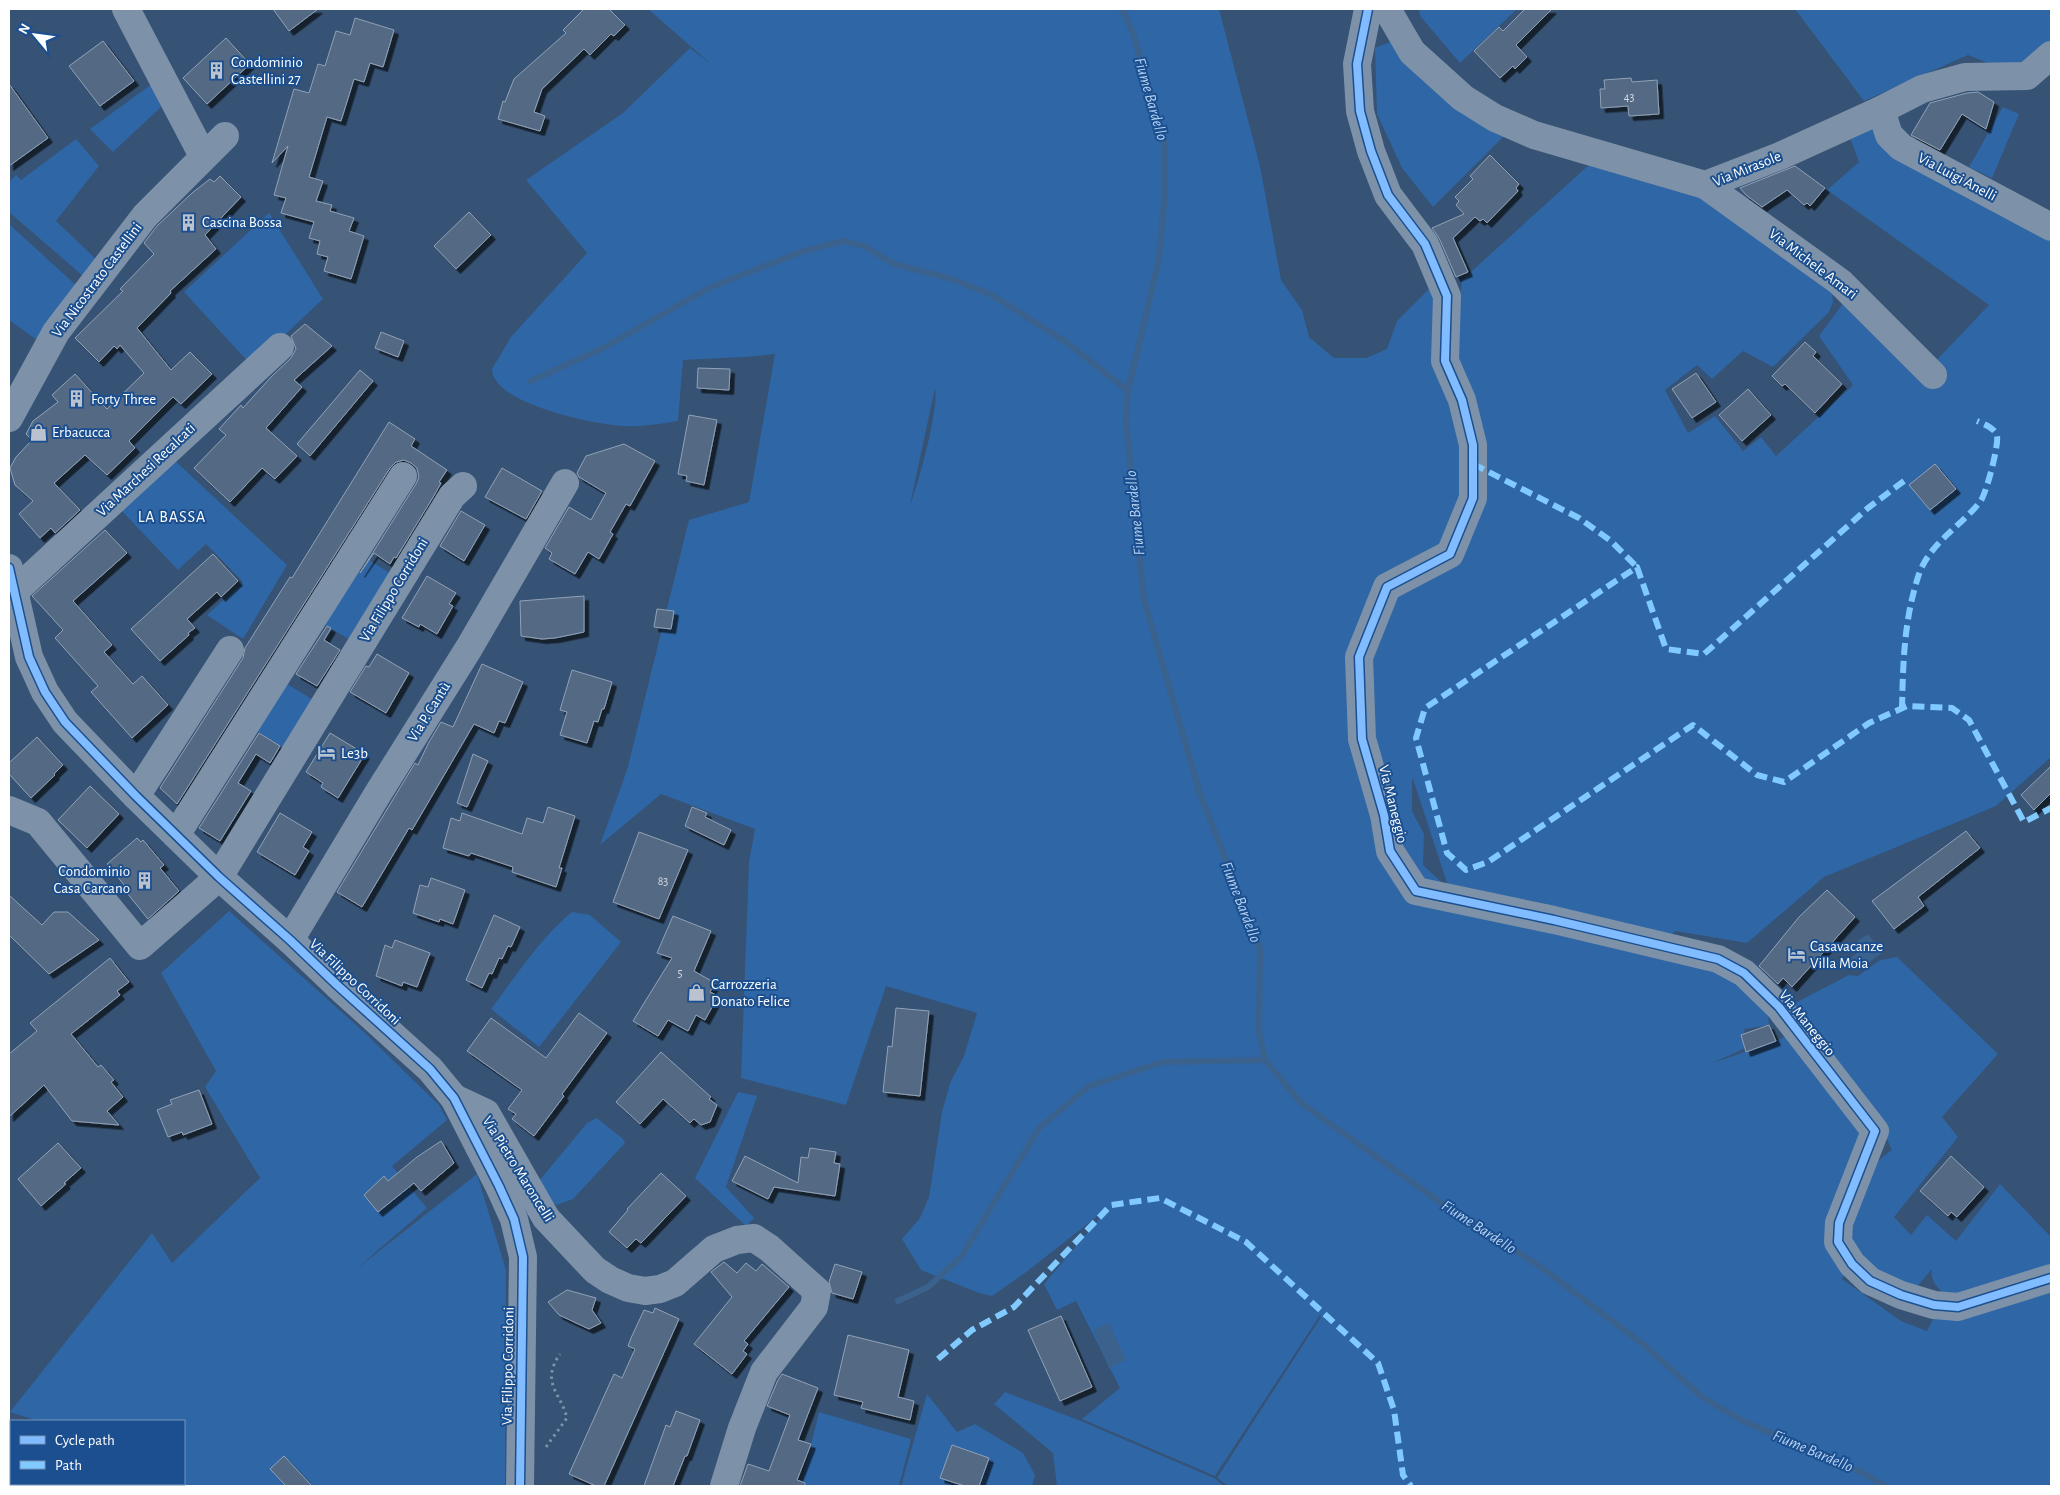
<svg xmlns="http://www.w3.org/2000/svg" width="2060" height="1495" font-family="'Alegreya Sans',sans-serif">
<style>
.green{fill:#2f66a5;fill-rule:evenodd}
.water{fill:#3b618d}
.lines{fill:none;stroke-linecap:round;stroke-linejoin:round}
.stream{stroke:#3b618d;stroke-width:6}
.building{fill:#526984;stroke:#92a2b6;filter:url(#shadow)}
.path{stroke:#7d92a8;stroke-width:3;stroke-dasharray:2.5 4;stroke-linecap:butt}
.minor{stroke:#7d92a8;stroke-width:28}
.quiet{stroke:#80caff;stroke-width:6;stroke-dasharray:12 6;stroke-linecap:butt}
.cycleway-casing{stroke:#1b4f8f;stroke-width:11}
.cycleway{stroke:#80bcff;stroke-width:8}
.labels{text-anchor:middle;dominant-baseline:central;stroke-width:4;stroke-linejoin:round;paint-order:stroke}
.number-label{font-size:12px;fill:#d4dae0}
.poi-label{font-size:15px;fill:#fff;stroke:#1b4f8f;text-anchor:start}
.street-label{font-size:15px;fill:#fff;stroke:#1b4f8f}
.water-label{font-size:16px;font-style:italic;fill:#b5d3f5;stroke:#1b4f8f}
.neighbourhood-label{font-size:16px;letter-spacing:1px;fill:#fff;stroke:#1b4f8f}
</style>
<defs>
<filter id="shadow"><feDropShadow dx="4.5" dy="4.5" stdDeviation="0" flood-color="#0009"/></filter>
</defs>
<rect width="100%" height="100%" fill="#365274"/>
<g class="green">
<path d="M648 9H1219L1260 166 1281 280 1302 310 1309 337 1334 358H1366L1387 349 1397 321 1429 289 1459 309 1462 280 1591 163 1707 198 1832 288 1833 302 1829 312 1773 367 1743 351 1712 379 1697 365 1665 390 1688 433 1715 416 1743 451 1761 437 1776 456 1853 385 1819 336 1847 298 1861 307 1937 390 1932 365 1989 305 1827 190 1859 162 1849 135 1877 120 2051 237V757L1996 806 1824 877 1747 943 1676 931 1647 951 1732 973 1768 1008 1769 1025 1744 1029 1748 1047 1710 1064 1776 1041 1792 1033 1863 1129 1835 1208 1853 1227C1860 1191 1858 1173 1892 1150L1876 1116 1793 1004 1849 975 1858 976 1880 960 1897 957 1998 1054 1942 1117 1958 1137 1894 1217 1911 1235 1927 1215 1956 1241 2000 1184 2051 1237V1269L1951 1299C1941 1291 1929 1283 1932 1269L1911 1294 1884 1279 1860 1253 1842 1279 1901 1321 1927 1331 1935 1315 2051 1286V1486H1228L1217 1478 1321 1317 1320 1315 1215 1476 1082 1419 1120 1388 1076 1301 1057 1310 1044 1284 1109 1207 1025 1273 992 1296 979 1293 921 1270 902 1239 920 1218 929 1197 942 1112 950 1083 964 1056 977 1013 886 986 846 1105 741 1078 749 862 755 829 661 794 600 845 627 770 689 520 749 502 775 354C744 358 714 358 683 360L678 421C660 424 642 427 624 426 596 425 492 404 492 369L511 337 587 253 526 180 623 113 690 48 712 65ZM935 388C939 409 919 482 910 505ZM1412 779H1413L1449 889 1423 865 1424 834 1412 811Z"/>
<polygon points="1419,9 1517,9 1460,63 1420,16"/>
<polygon points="1795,9 2051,9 2051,55 2008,71 1968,55 1864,101"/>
<polygon points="1395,40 1506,134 1433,207 1402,168 1377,114 1375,48"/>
<polygon points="152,84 161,107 113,152 90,129"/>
<polygon points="2003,107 2019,114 1992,178 1969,167"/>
<polygon points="76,139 99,166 56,221 97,260 83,276 9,212 9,182 16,175 21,180"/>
<polygon points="269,213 323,299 252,366 184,292"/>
<polygon points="9,224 78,287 37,340 9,320"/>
<polygon points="172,458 287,565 243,639 207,615 243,582 206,544 178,570 119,508"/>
<polygon points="369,560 398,578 357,644 320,622 353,569 361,573"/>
<polygon points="284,682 320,704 291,752 255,730"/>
<polygon points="229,911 364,1032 439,1105 447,1120 392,1166 427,1208 355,1270 477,1174 506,1270 505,1486 111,1486 108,1484 184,1484 184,1421 38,1421 10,1412 152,1233 172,1263 260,1178 205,1087 216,1071 161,973"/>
<path d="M572 912 590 915 621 942 539 1047 491 1009C516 976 540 938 572 912Z"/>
<polygon points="738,1092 757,1096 726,1187 754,1218 746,1226 695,1178"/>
<polygon points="597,1118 623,1139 625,1143 573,1199 557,1205 545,1200 539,1181 587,1123"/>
<polygon points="1005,1392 1081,1421 1214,1478 1224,1486 1057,1486 1053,1453 994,1404"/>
<polygon points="927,1394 957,1432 975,1424 1023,1453 1035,1475 1032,1486 901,1486"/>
<polygon points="819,1412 911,1439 899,1486 801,1486"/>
<polygon points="13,1484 83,1484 85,1486 12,1486"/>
</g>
<g class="water">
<polygon points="1868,934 1882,953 1859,970 1850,958 1863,949 1857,941"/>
<polygon points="1109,1323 1126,1360 1109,1368 1093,1330"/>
</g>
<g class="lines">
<g class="stream">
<polyline points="1122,9 1133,33 1165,146 1165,191 1159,259 1128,391 1126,421 1144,600 1200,794 1260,948 1259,1032 1265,1060 1301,1103 1451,1210 1538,1265 1643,1344 1702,1397 1743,1421 1863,1473 1885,1486"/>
<polyline points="531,381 601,349 711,287 801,252 842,241 864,246 894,264 952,279 992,295 1066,342 1128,391"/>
<polyline points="898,1301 928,1287 961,1257 1039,1128 1089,1086 1163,1062 1265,1060"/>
</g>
</g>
<g class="building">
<polygon points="273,9 318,9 289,31"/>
<polygon points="584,9 609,9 625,25 614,36 611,34 590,55 584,49 542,89 534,112 545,116 540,131 498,119 503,101 505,102 514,79 566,33 563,30"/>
<polygon points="1525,9 1552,9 1516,45 1527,57 1515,69 1513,66 1500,78 1474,51 1499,27 1503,31"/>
<polygon points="355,18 394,30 383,67 370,63 364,82 354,79 341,121 327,117 309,177 323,181 316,201 332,205 330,211 354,218 349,231 364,236 351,279 324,271 328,257 317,254 320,241 309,238 314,222 281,213 286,198 274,195 288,146 272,163 294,89 309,93 318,64 325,66 336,31 350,35"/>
<polygon points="226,38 250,64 207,104 183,78"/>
<polygon points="103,41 134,81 100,106 69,66"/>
<polygon points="1631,78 1632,82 1657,80 1659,114 1629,116 1628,106 1601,108 1600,89 1605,89 1604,80"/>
<polygon points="9,84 48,138 9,166"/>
<polygon points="1978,92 1994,102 1986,129 1962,114 1940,150 1911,135 1930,103 1967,93"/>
<polygon points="1490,155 1519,184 1516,188 1518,191 1487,223 1483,219 1480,221 1475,217 1453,238 1468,272 1456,277 1439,238 1432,228 1464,214 1456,205 1459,201 1455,197 1473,179 1470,176"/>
<polygon points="1795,166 1825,188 1810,206 1807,203 1804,205 1787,190 1762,207 1746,195 1740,188"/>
<polygon points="220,176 241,197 205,235 216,249 170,291 171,293 137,328 171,370 190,352 212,374 181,404 173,397 129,441 135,448 107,475 85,455 54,483 80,510 55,533 51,528 40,538 19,514 33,501 15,485 10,468 16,457 32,440 26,434 33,421 58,402 52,395 75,374 107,409 144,373 120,345 117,349 114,346 99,362 75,338 123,291 120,289 154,254 144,243 157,226 192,193 210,179 214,182"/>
<polygon points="469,212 491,235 456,269 434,246"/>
<polygon points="305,324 332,346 294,380 302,387 266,428 297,456 275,479 262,468 230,502 194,468 226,435 219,429 241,405 243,408 271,377 291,358 296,349 291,336"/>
<polygon points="381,332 404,341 398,357 375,348"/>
<polygon points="1805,342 1816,352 1813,356 1842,384 1815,413 1785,384 1782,386 1772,376"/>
<polygon points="698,368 730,369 729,390 697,388"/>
<polygon points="360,370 373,381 310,456 297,444"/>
<polygon points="1696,373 1716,402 1692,418 1672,389"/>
<polygon points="1748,389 1771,415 1742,441 1719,415"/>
<polygon points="689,415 717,420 704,485 686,481 687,476 678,474"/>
<polygon points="389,422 415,439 411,446 447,470 439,482 441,483 435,494 396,558 394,557 390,564 374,553 360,573 416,484 419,477 417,468 411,463 404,460 396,462 390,468 177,804 160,788 243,658 245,648 276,599 290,577 292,578"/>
<polygon points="624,444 655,461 630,506 626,504 610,532 613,534 599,559 588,552 575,574 549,559 552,553 545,548 569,507 591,520 606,493 579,477 577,473 586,456"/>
<polygon points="1935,464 1956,489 1930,510 1909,485"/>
<polygon points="502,468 542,491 526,519 485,497"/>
<polygon points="461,511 485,525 464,561 440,546"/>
<polygon points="105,530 127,553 73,601 112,645 104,652 133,684 142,676 168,705 132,738 91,692 98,686 55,638 63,630 32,596"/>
<polygon points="213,554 238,581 221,597 217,592 187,619 195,628 188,633 189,635 160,661 131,629"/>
<polygon points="427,576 456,593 449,604 453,606 437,634 420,624 419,627 402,618"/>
<polygon points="584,596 584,632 555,638 542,639 521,636 520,601"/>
<polygon points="657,609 674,611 671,629 654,627"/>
<polygon points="327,626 331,628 324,640 340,650 317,686 296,674"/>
<polygon points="377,654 409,673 386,713 350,692 366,666 369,667"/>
<polygon points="482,664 523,682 505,723 499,721 494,733 474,724 412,830 409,828 362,907 337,892 415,763 418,765 429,742 441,722 453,727"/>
<polygon points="572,670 612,682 604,709 602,709 598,722 594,721 587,743 560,735 567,712 560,710"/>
<polygon points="259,733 280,746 270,763 256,754 238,783 251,791 220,841 199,828"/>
<polygon points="330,733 365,754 338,798 321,787 323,783 306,772"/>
<polygon points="37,737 63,765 54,774 55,775 31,798 9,774 9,763"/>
<polygon points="473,754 488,761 467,807 457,803"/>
<polygon points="2051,766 2051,793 2034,810 2021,795"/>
<polygon points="90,786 119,814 87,848 58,820"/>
<polygon points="548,807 575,816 559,868 562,868 556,887 512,872 513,867 471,853 469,856 443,848 451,818 460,821 462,813 522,834 527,818 543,823"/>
<polygon points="692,807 707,813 705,817 731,830 724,845 685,826"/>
<polygon points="280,813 312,832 303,847 309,851 295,875 257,852"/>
<polygon points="1966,831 1980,848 1918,897 1924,906 1894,929 1872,901"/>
<polygon points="639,832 688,850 659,919 613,902"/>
<polygon points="137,838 141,842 143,840 164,865 160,868 179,891 148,919 127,893 129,891 107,864"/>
<polygon points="431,878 465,890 453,924 440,919 439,922 413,913 420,885 428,887"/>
<polygon points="1827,890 1855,917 1792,987 1783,978 1778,984 1759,966 1799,917"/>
<polygon points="9,895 42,925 54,912 68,912 99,940 49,974 9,935"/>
<polygon points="494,915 520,927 511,947 508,946 502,959 499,958 492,974 489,973 482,988 466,980"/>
<polygon points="673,916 711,931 694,971 715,983 710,992 718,996 705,1020 696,1015 688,1031 668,1020 658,1036 633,1021 672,958 657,953"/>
<polygon points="395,940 430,953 417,987 403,982 402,986 376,976 385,945 392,948"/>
<polygon points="110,958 129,982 117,991 120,995 71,1034 98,1067 101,1065 114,1080 111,1082 123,1097 107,1111 119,1125 72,1121 44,1085 9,1117 9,1054 37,1031 30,1023"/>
<polygon points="896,1008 929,1011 920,1096 883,1092 888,1046 892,1047"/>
<polygon points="579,1013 607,1033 562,1094 564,1096 534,1136 512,1119 516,1114 508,1109 522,1090 467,1051 491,1018 546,1058"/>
<polygon points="1769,1025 1776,1041 1746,1052 1741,1035"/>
<polygon points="661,1052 711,1097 709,1099 717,1105 710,1122 701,1125 694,1119 690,1123 663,1099 640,1124 616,1102"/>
<polygon points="199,1090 212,1124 183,1135 182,1132 168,1137 157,1110 172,1104 170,1100"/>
<polygon points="441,1141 454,1163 421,1191 414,1183 378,1212 364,1195 384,1176 388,1181 417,1157"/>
<polygon points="58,1143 81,1168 64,1183 66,1184 41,1206 18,1179"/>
<polygon points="810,1148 836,1152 834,1163 840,1164 835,1196 774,1187 768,1199 732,1181 745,1156 798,1183 801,1157 808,1158"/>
<polygon points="1951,1156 1984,1187 1957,1217 1951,1212 1948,1216 1920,1191"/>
<polygon points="661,1173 686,1196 641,1243 636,1239 627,1248 609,1232 628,1210 627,1209"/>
<polygon points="724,1262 737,1273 746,1263 756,1271 762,1264 789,1287 744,1341 748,1344 743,1351 747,1354 732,1374 694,1344 732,1297 711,1272"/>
<polygon points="835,1264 862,1272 853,1299 832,1293 829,1282"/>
<polygon points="567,1290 596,1298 592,1310 601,1323 589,1329 559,1315 548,1302"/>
<polygon points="655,1308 679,1319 604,1486 596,1486 569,1474 614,1374 622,1378 635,1349 628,1346 631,1338 644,1310 653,1313"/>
<polygon points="1061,1316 1092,1387 1060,1401 1028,1330"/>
<polygon points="848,1335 909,1350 898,1397 914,1401 910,1420 861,1408 863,1402 834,1395"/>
<polygon points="782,1374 818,1388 798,1440 811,1444 797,1480 805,1483 805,1486 740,1486 748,1464 769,1471 790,1415 767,1406 778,1380"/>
<polygon points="676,1411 700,1420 687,1456 685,1456 673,1486 644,1486 666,1425 670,1427"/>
<polygon points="952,1445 989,1458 979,1486 965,1486 940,1478"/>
<polygon points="284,1456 312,1486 286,1486 270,1469"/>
</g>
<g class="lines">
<path class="path" d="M546 1447 567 1418C561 1393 540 1383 560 1354"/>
<g class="minor">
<polyline points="126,9 203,156"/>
<polyline points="1368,9 1357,64 1360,111 1371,151 1388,195 1425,244 1447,296 1445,361 1462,400 1473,445 1473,498 1450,554 1387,587 1359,657 1362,739 1384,815 1390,851 1416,891 1554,920 1718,959 1744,973 1779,1007 1875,1131 1839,1223 1838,1242 1852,1264 1870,1281 1901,1295 1934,1305 1958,1307 2051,1278"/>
<polyline points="1387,9 1412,52 1463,98 1495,118 1534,135 1705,185 1780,156 1881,110 1922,89 1965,77 2027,76 2051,55"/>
<polyline points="1881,110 1889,135 1901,147 2051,227"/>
<polyline points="1705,185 1840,282 1933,375"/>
<polyline points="9,418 56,332 145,216 225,136"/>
<polyline points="9,568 29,657 45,692 65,722 136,796 219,877 290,940 337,985 430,1069 454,1098 499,1186 514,1219 523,1257 520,1486"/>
<polyline points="13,593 280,347"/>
<polyline points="136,796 230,650"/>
<polyline points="9,810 38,822 140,946 219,877 452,496 463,486"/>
<polyline points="176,835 403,476"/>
<polyline points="290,940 377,795 469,648 565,483"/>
<polyline points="454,1098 486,1113 546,1218 595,1270 610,1280 628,1288 645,1291 660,1289 675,1283 714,1249 737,1240 754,1238 769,1248 817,1291 814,1307 764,1372 742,1428 724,1486"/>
<polyline points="9,1436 9,1457"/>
<polyline points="96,1484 98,1486"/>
</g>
<g class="quiet">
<polyline points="1473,464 1579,518 1611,541 1637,567"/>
<polyline points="1904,481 1868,508 1704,654 1666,649 1637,567 1425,708 1416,738 1447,853 1466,870 1488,862 1693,725 1757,775 1784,782 1869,723 1907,706 1952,708 1969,720 2024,822 2051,808"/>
<path d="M1902 709C1903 662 1904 619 1919 574 1930 543 1961 526 1980 502 1986 495 1999 445 1997 436 1995 428 1984 424 1977 421"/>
<polyline points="938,1359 972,1330 1014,1307 1111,1205 1160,1198 1246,1242 1378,1363 1394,1410 1403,1475 1411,1486"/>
</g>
<defs>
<g id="cycleway">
<polyline points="1368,9 1357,64 1360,111 1371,151 1388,195 1425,244 1447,296 1445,361 1462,400 1473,445 1473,498 1450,554 1387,587 1359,657 1362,739 1384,815 1390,851 1416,891 1554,920 1718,959 1744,973 1779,1007 1875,1131 1839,1223 1838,1242 1852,1264 1870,1281 1901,1295 1934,1305 1958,1307 2051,1278"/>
<polyline points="9,568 29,657 45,692 65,722 136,796 219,877 290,940 337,985 430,1069 454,1098 499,1186 514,1219 523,1257 520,1486"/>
</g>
</defs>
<use href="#cycleway" class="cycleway-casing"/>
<use href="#cycleway" class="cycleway"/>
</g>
<defs>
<symbol id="building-bare" viewBox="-9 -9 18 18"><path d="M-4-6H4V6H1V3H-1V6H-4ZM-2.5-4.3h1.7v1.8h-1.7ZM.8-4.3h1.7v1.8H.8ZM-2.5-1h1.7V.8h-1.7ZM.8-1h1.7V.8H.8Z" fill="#b9c2ce" stroke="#1b4f8f" stroke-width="2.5" paint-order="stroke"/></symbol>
<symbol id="shop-bare" viewBox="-9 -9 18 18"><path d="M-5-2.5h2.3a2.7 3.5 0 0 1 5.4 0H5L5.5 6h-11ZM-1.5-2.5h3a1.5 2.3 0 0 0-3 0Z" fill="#b9c2ce" stroke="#1b4f8f" stroke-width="2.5" paint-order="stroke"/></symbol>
<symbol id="hotel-bare" viewBox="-9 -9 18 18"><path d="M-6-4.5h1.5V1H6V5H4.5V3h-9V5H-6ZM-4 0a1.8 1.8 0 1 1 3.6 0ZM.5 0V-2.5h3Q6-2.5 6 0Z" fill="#b9c2ce" stroke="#1b4f8f" stroke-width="2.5" paint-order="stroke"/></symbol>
</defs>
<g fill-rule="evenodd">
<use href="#building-bare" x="204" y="58" width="25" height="25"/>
<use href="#building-bare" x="176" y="210" width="25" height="25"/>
<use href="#building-bare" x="64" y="386" width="25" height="25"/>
<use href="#shop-bare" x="26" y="420" width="25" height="25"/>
<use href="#hotel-bare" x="314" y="740" width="25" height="25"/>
<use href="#building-bare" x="132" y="868" width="25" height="25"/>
<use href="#hotel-bare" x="1784" y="942" width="25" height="25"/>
<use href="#shop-bare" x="684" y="980" width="25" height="25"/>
</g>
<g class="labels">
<g class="number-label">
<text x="1629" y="97">43</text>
<text x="663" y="881">83</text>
<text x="680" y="973">5</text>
</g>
<g class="poi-label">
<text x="231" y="62">Condominio<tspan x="231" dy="17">Castellini 27</tspan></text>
<text x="202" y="222">Cascina Bossa</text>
<text x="91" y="399">Forty Three</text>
<text x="52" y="432">Erbacucca</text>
<text x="341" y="753">Le3b</text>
<text x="130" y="871" text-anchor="end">Condominio<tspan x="130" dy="17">Casa Carcano</tspan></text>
<text x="1810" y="946">Casavacanze<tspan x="1810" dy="17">Villa Moia</tspan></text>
<text x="711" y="984">Carrozzeria<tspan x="711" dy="17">Donato Felice</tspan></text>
</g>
<g class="street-label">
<text transform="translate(1747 169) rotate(-22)">Via Mirasole</text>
<text transform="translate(1957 177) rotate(28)">Via Luigi Anelli</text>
<text transform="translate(1813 264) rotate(37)">Via Michele Amari</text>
<text transform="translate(97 280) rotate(-53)">Via Nicostrato Castellini</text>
<text transform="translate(146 470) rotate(-43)">Via Marchesi Recalcati</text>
<text transform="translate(394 590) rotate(-59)">Via Filippo Corridoni</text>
<text transform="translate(429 712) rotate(-58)">Via P. Cantù</text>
<text transform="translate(1393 804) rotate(76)">Via Maneggio</text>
<text transform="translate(355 982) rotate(43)">Via Filippo Corridoni</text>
<text transform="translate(1807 1023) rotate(51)">Via Maneggio</text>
<text transform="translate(518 1169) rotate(58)">Via Pietro Maroncelli</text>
<text transform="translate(508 1366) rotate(-89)">Via Filippo Corridoni</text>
</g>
<g class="water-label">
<text transform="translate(1151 99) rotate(74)">Fiume Bardello</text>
<text transform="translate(1135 513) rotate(-96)">Fiume Bardello</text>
<text transform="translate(1241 902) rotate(69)">Fiume Bardello</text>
<text transform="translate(1479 1227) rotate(33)">Fiume Bardello</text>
<text transform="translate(1813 1451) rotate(23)">Fiume Bardello</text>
</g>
<g class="neighbourhood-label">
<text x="172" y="517">LA BASSA</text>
</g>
</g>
<rect width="2060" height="1495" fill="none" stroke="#ffffff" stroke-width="20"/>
<rect x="10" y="1420" width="175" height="65" fill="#1b4f8f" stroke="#7695bc"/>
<rect x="20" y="1436" width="25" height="8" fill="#80bcff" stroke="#7695bc"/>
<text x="55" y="1445" font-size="15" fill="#ffffff">Cycle path</text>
<rect x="20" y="1461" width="25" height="8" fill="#80caff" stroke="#7695bc"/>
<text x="55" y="1470" font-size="15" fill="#ffffff">Path</text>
<g transform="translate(35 35) rotate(299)" stroke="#1b4f8f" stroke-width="4" paint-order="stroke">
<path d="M0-4L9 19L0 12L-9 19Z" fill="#ffffff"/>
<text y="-8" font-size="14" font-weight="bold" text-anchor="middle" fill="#ffffff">N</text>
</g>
</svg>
